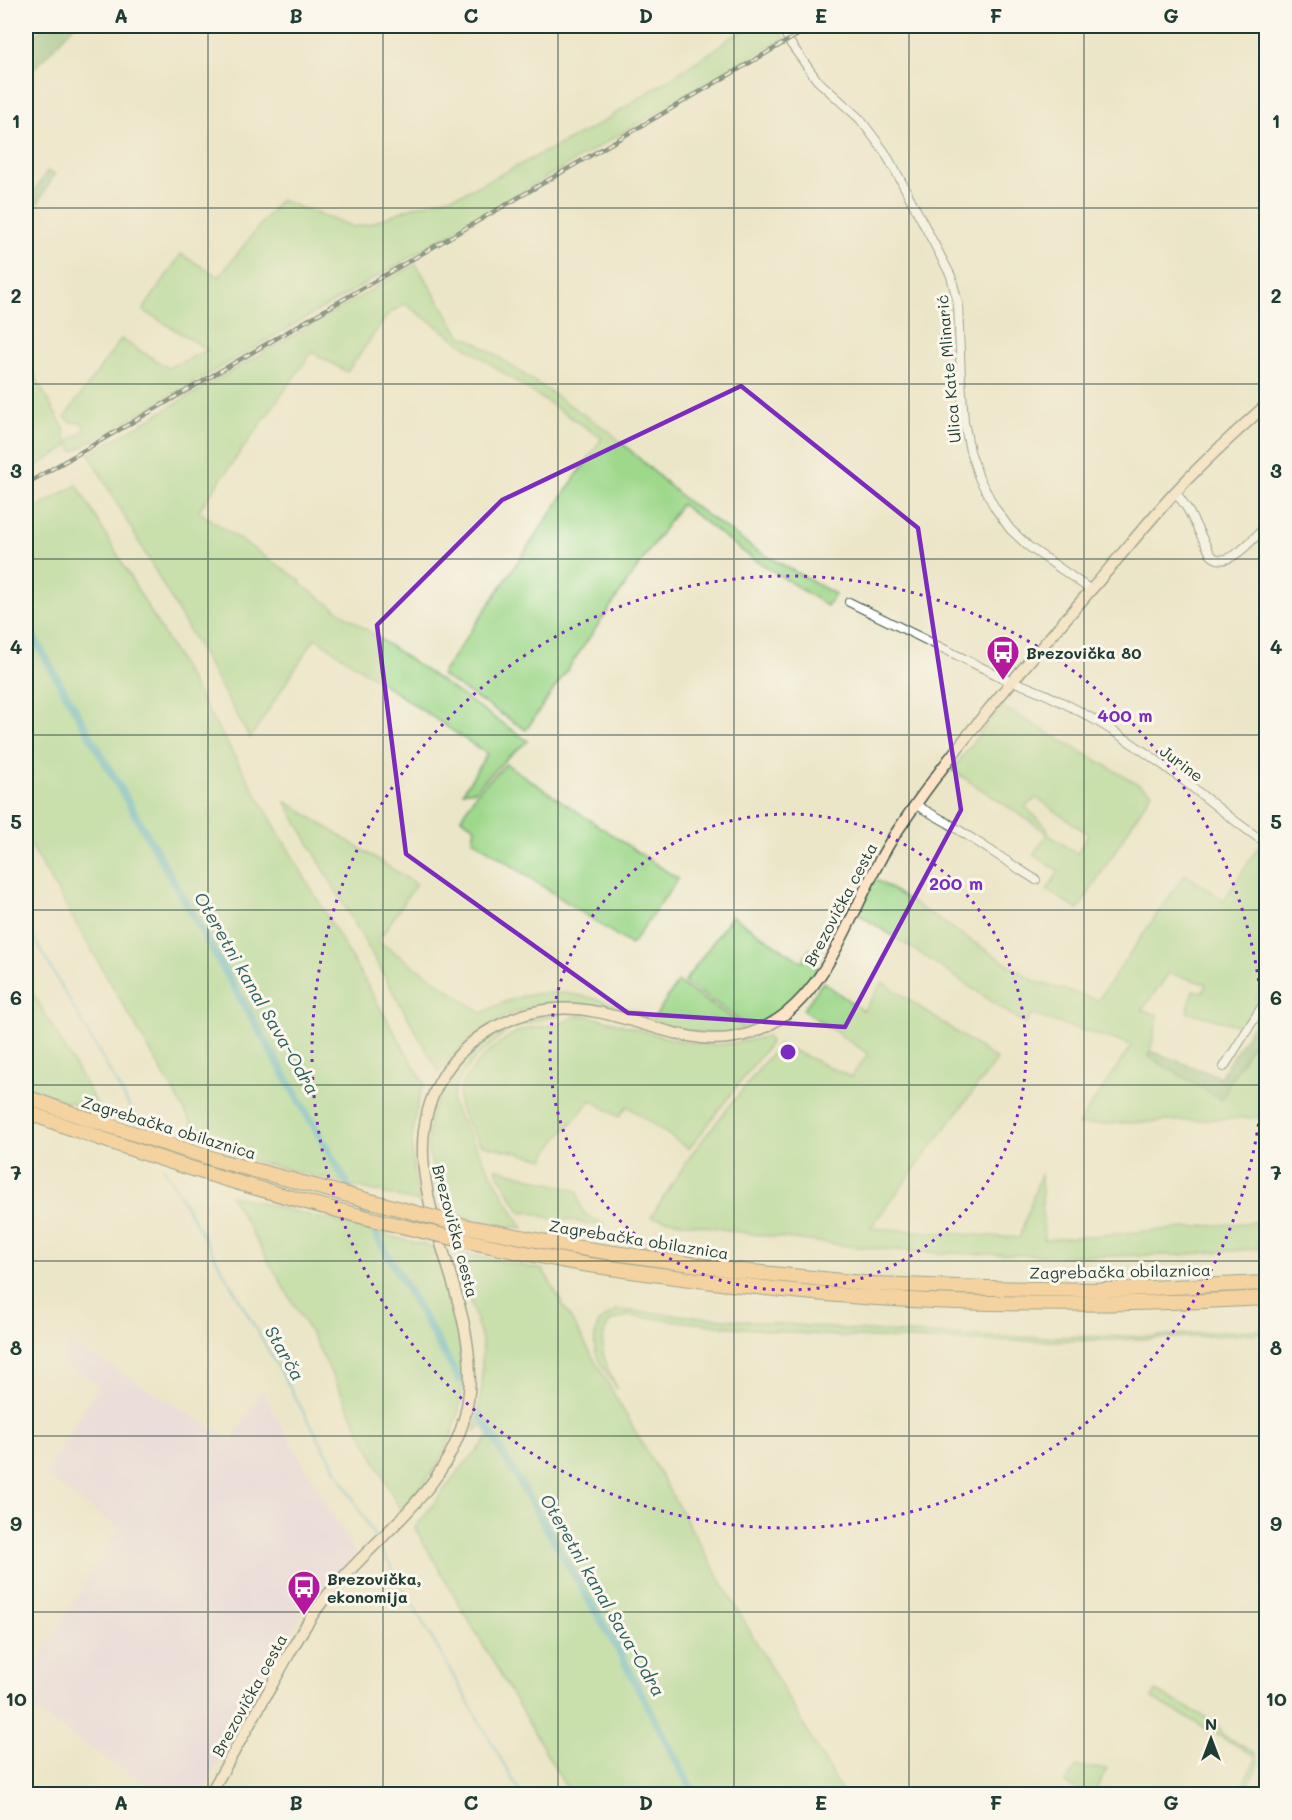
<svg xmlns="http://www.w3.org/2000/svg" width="1292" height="1820" font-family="Mali,sans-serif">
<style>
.built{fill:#e8d2ee}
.green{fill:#9ed88b;stroke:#5e8a60;stroke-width:1.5;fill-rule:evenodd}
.forest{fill:#7eb877;stroke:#4e7a56;stroke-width:1.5}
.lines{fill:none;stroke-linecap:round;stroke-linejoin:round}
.stream{stroke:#48b2c6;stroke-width:2}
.canal{stroke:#48b2c6;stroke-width:8}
.street-casing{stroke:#3e564a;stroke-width:10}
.secondary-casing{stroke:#3e564a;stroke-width:13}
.highway-casing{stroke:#3e564a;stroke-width:16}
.street{stroke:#fff;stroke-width:8}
.secondary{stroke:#fee4c6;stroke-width:10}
.highway{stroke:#fdbc70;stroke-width:14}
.rail-casing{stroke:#1f3d34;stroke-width:4.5}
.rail{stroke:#fbf7ec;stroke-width:2;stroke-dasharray:7;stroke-linecap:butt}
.highway-bridge-casing{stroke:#3e564a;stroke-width:16;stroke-linecap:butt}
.highway-bridge{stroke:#fdbc70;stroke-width:14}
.marked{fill:none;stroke:#7b2cbf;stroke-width:4.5;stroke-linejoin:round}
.grid{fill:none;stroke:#1f3d34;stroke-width:1.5;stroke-opacity:0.55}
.ring{fill:none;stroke:#7b2cbf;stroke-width:3;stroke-dasharray:3 6}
.labels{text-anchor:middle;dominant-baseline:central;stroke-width:6;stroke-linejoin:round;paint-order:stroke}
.street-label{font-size:16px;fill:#1f3d34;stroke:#fbf7ec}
.poi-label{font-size:16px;font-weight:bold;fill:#1f3d34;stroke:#fbf7ec;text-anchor:start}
.water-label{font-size:18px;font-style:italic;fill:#2b6060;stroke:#fbf7ec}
.centre{fill:#7b2cbf;stroke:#fbf7ec;stroke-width:3}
.ring-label{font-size:18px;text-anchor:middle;font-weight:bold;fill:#7b2cbf;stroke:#fbf7ec;stroke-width:6;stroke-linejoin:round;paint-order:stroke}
.neatline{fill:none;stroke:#1f3d34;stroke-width:2}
.grid-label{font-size:20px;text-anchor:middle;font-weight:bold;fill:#1f3d34}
</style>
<rect width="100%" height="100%" fill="#fbf7ec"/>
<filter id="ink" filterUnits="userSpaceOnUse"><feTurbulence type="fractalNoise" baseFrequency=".0167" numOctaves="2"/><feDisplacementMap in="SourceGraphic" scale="12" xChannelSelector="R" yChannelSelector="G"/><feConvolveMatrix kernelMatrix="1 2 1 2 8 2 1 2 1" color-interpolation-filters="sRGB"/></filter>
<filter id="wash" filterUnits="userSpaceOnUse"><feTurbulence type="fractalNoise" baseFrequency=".008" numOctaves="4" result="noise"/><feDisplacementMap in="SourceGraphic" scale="24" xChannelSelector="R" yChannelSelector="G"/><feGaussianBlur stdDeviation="1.35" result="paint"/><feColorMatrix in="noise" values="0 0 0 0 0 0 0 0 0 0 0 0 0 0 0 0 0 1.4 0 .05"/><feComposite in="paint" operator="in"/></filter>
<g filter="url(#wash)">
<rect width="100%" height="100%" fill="#ece6c9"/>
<polygon class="built" points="70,1342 233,1441 261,1390 356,1556 311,1597 201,1794 160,1794 26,1705 26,1680 118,1528 45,1475 99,1385 60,1362"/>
<g class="green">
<polygon points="758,26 778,26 784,38 344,296 73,452 69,441 83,432 85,427 82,423 71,422 65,417 121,339 168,368 208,350 143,310 181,254 219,277 280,200 354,227 370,224 410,208 464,193 596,126 713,51 733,36"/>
<polygon points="416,264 460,335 477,343 610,432 684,499 735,535 756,550 835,594 827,606 749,556 681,504 526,730 441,675 602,438 502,372 405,304 389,313 347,372 312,352 199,510 205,516 301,581 300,584 528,741 508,757 475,790 463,792 487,754 315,638 250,738 89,454"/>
<polygon points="26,360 64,429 68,445 58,453 26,472"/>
<path d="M77 485 424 1083C409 1128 409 1156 419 1202L205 1149 189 1118 26 837V514Z"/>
<path d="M1001 706 1152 792 1078 910 1047 890 1059 871 1033 855 1048 833 952 770ZM1037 798 1088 834 1077 854 1048 834 1047 827 1025 807Z"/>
<polygon points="506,764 678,879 631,945 473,840 475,827 461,818 477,792"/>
<path d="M285 801 416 884 378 941 482 1013C547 976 590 997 654 1018L678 982 734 1019 744 1030C694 1040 660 1024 613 1010 542 990 483 1015 439 1072Z"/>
<polygon points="1261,843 1266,846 1266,981 1256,998 1262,1000 1244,1027 1187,1012 1193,990 1203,993 1206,984 1169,973 1142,1010 1158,1015 1149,1057 1222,1100 1229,1083 1266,1021 1266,1117 1078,1125 1132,1045 1032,1015 1025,1024 923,955 858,914 874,878 1034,981 1098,1000 1185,874 1224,900"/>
<path d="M732 916 802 962 810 949C814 957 818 963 816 972 809 994 768 1022 747 1029L736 1017 684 982Z"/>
<polygon points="26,981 103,1115 26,1086"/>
<polygon points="823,982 863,1011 883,982 997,1060 870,1228 1019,1238 1041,1174 1044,1240 1266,1221 1266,1248 1177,1255 1075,1256 940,1253 859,1247 752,1234 651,1217 693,1152 779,1044 851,1077 868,1054 803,1010"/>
<path d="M548 1014 560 1015 519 1025 507 1031 474 1059 461 1076 455 1088 452 1102 456 1112 523 1229 444 1213C440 1198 437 1183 433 1168 431 1162 428 1156 428 1150 424 1080 484 1026 548 1014Z"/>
<path d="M580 1015C622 1020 660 1041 703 1044 725 1046 746 1041 768 1036L770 1043 689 1149 627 1106 619 1117 591 1100 553 1144 544 1159 480 1144C473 1131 458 1114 459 1098 459 1074 501 1038 522 1030 534 1026 547 1027 559 1024 566 1022 572 1017 580 1015Z"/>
<path d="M495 1168 578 1191C580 1217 584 1213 605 1224L603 1227 566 1219 561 1222 527 1211 521 1213Z"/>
<path d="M230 1195 432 1247C461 1319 480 1388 440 1460 430 1478 414 1494 400 1510L313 1337Z"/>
<polygon points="456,1252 543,1270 843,1794 570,1794 415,1528 462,1467 492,1434 485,1423 475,1431 482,1386 482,1340"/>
<path d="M617 1310 880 1332 1002 1337 1155 1336 1266 1329V1333C1137 1341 1007 1344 877 1338 794 1335 711 1324 628 1316L611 1321C593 1344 607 1366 617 1389 601 1363 587 1353 599 1322Z"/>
<polygon points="1156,1691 1218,1724 1223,1735 1255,1753 1259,1764 1243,1794 1237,1794 1257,1757 1152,1698"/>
<polygon points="1076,1767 1107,1769 1093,1794 1085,1794 1065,1783"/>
</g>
<g class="forest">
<polygon points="43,26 74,26 31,72 26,68 26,48"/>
<polygon points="47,171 55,174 26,224 26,204"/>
<polygon points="1266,1005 1266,1021 1229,1083 1222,1100 1149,1057 1151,1051 1220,1077"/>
</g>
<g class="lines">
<g class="stream">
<polyline points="26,924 143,1130"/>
<polyline points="163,1166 376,1539"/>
<polyline points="378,1544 521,1794"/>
</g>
<g class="canal">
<polyline points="26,624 459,1379"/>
<polyline points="480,1415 617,1647 694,1794"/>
</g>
</g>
</g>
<g filter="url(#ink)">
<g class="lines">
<defs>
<g id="street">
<polyline points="783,26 788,40 817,80 860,119 884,151 899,177 951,276 958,303 961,379 964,422 970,451 979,478 995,508 1010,529 1028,546 1091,590"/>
<path d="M1176 492 1188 510 1211 555C1228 572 1254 537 1266 526"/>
<path d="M849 602 1005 679C1065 697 1132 741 1183 780 1210 801 1237 824 1266 843"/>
<polyline points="916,805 948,823 1036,880"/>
<polyline points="1224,1067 1266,1000"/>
</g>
<path id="secondary" d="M210 1794C231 1757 252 1720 273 1683 288 1657 301 1630 319 1606 371 1536 460 1488 469 1392 480 1287 382 1174 443 1076 456 1054 477 1035 501 1024 531 1009 564 1005 597 1012 659 1024 716 1061 777 1020 838 979 857 889 898 830 955 745 1023 668 1090 591 1120 557 1149 520 1180 487 1207 458 1237 431 1266 405"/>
<g id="highway">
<polyline points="26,1097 82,1117"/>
<polyline points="26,1112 76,1130"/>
<polyline points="573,1247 732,1270 873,1284 987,1288 1102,1290 1266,1283"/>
<path d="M583 1264C698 1281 814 1296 931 1301 1043 1306 1155 1304 1266 1298"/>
</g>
</defs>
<use href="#street" class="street-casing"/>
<use href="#secondary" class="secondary-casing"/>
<use href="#highway" class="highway-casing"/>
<use href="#street" class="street"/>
<use href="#secondary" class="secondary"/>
<use href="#highway" class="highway"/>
<defs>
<polyline id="rail" points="26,484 813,26"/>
</defs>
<use href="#rail" class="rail-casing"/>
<use href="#rail" class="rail"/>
<defs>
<g id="highway-bridge">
<polyline points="82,1117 220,1161 469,1227 573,1247"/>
<path d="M76 1130C123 1146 171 1163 219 1177 338 1213 460 1242 583 1264"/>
</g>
</defs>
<use href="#highway-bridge" class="highway-bridge-casing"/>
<use href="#highway-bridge" class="highway-bridge"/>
</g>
</g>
<path d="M0 0H1292V1820H0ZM741 386 918 528 961 810 845 1027 628 1013 406 854 377 625 502 500Z" fill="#ece6c9" fill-opacity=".55" fill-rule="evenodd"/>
<path class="marked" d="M741 386 918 528 961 810 845 1027 628 1013 406 854 377 625 502 500Z"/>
<path class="grid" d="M208 26V1794M383 26V1794M558 26V1794M734 26V1794M909 26V1794M1084 26V1794M26 208H1266M26 384H1266M26 559H1266M26 735H1266M26 910H1266M26 1085H1266M26 1261H1266M26 1436H1266M26 1612H1266"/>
<g class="ring">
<circle cx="788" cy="1052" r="238"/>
<circle cx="788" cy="1052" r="476"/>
</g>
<defs>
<symbol id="bus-pin" viewBox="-11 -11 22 30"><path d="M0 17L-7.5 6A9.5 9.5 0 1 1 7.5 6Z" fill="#b5179e" stroke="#fbf7ec"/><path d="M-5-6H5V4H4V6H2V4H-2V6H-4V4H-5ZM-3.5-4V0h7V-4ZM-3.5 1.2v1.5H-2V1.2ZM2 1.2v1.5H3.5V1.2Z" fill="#fff"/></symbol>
</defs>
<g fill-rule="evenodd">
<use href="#bus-pin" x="984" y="633" width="38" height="52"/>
<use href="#bus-pin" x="285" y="1568" width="38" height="52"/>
</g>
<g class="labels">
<g class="street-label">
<text transform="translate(948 369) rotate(-95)">Ulica Kate Mlinarić</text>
<text transform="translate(1182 763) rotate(37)">Jurine</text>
<text transform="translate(840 904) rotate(-62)">Brezovička cesta</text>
<text transform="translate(169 1127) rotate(17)">Zagrebačka obilaznica</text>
<text transform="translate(456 1231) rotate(75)">Brezovička cesta</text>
<text transform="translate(639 1239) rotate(9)">Zagrebačka obilaznica</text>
<text transform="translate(1120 1271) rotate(-1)">Zagrebačka obilaznica</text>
<text transform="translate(249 1695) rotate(-61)">Brezovička cesta</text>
</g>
<g class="poi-label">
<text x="1026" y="652">Brezovička 80</text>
<text x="327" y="1578">Brezovička,<tspan x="327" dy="18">ekonomija</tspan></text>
</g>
<g class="water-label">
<text transform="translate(257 993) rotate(60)">Oteretni kanal Sava-Odra</text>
<text transform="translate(285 1353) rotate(60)">Starča</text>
<text transform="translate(603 1595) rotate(60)">Oteretni kanal Sava-Odra</text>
</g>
</g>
<circle cx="788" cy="1052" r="9" class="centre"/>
<g class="ring-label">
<text x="1125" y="722">400 m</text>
<text x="956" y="890">200 m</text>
</g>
<rect width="1292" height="1820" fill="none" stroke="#fbf7ec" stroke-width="66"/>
<g transform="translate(1211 1739)" stroke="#fbf7ec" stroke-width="4.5" paint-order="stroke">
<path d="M0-4.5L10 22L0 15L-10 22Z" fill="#1f3d34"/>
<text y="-9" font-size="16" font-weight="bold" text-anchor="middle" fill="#1f3d34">N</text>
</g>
<rect x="33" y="33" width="1226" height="1754" class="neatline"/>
<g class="grid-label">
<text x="121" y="23">A</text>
<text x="296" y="23">B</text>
<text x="471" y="23">C</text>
<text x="646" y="23">D</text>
<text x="821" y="23">E</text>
<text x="996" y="23">F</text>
<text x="1171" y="23">G</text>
<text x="16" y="128">1</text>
<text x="1276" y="128">1</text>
<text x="16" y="303">2</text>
<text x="1276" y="303">2</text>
<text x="16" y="478">3</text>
<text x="1276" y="478">3</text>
<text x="16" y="654">4</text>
<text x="1276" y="654">4</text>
<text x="16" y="829">5</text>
<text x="1276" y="829">5</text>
<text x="16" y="1005">6</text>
<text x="1276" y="1005">6</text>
<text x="16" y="1180">7</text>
<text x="1276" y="1180">7</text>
<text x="16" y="1355">8</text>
<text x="1276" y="1355">8</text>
<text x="16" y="1531">9</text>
<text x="1276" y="1531">9</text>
<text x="16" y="1706">10</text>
<text x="1276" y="1706">10</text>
<text x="121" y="1810">A</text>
<text x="296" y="1810">B</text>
<text x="471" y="1810">C</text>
<text x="646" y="1810">D</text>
<text x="821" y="1810">E</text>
<text x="996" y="1810">F</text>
<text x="1171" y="1810">G</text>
</g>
</svg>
